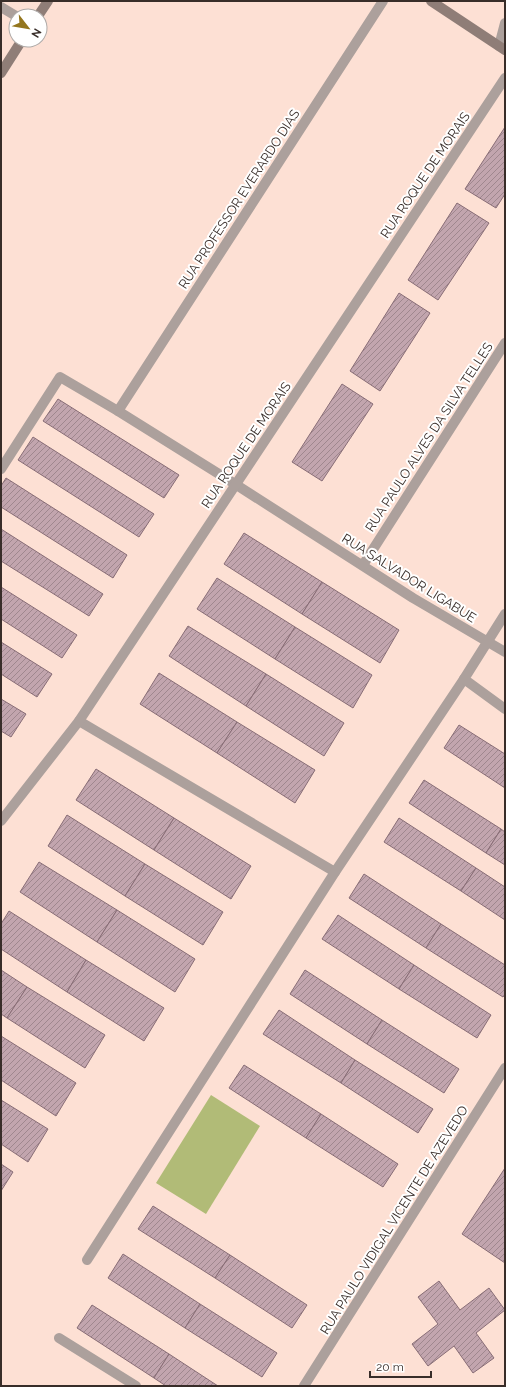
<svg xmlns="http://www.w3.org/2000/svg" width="506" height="1387" font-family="Raleway,sans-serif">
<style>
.grass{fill:#b1bb77}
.building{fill:url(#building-hatch);stroke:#886d76}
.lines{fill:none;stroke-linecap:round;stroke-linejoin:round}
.lane{stroke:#aca09c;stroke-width:10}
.street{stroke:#aca09c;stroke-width:10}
.secondary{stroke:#8f7d77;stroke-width:10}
.labels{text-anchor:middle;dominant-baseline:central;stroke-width:4;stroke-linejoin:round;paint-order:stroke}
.street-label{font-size:13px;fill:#382d29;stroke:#fff}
</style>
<defs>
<pattern id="building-hatch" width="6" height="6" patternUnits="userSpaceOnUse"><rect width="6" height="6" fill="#c2a5ae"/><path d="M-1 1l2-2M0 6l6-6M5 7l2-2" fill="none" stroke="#9f878e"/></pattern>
</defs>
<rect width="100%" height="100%" fill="#fde0d4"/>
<polygon class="grass" points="211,1095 260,1126 206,1214 156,1183"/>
<g class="building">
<polygon points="505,127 505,194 496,208 465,189"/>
<polygon points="457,203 489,223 438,300 408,280"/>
<polygon points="399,293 430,313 380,391 350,371"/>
<polygon points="342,384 373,404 322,481 292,462"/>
<polygon points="58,399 179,475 164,498 43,421"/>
<polygon points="33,437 154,514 139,537 18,460"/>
<polygon points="6,478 127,555 113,578 1,507 1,486"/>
<polygon points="1,529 103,594 89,616 1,561"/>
<polygon points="244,533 322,582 302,614 224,564"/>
<polygon points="217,578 295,627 275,659 197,609"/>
<polygon points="322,582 399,630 380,663 302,614"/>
<polygon points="1,587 77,635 62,658 1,619"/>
<polygon points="188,626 266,674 246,706 169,656"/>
<polygon points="295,627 372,675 353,708 275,659"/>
<polygon points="1,642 52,674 37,697 1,674"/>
<polygon points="159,673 237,722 217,753 140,704"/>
<polygon points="266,674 344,723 324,756 246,706"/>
<polygon points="1,699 26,714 11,737 1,731"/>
<polygon points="237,722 315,770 295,803 217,753"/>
<polygon points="459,725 505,754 505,788 444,748"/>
<polygon points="96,769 174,818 154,850 76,800"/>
<polygon points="424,780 501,829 486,853 409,803"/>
<polygon points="67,815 145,864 125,896 48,846"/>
<polygon points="174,818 251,866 231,899 154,850"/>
<polygon points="399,818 476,868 461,891 384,842"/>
<polygon points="501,829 505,832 505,865 486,853"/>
<polygon points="39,862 117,910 97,942 20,892"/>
<polygon points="145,864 223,912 203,945 125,896"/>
<polygon points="476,868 505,887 505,920 461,891"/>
<polygon points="364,874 441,924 426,948 349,898"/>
<polygon points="117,910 195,959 175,992 97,942"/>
<polygon points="9,911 86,960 67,992 1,949 1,924"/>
<polygon points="338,915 414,965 399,989 322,939"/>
<polygon points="441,924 505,965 505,994 503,997 426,948"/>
<polygon points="86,960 164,1008 144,1041 67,992"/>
<polygon points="414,965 491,1015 477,1038 399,989"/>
<polygon points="1,970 27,987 7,1018 1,1014"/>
<polygon points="305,970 382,1020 367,1044 290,994"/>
<polygon points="27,987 105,1035 85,1068 7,1018"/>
<polygon points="279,1010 355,1060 341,1083 263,1034"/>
<polygon points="382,1020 459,1069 444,1093 367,1044"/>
<polygon points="1,1036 76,1083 56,1116 1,1080"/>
<polygon points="355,1060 433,1109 418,1133 341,1083"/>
<polygon points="244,1065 321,1114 306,1138 229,1088"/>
<polygon points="1,1100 48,1129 28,1162 1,1144"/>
<polygon points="321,1114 398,1164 383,1187 306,1138"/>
<polygon points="1,1164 13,1172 1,1191"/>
<polygon points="505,1168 505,1263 462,1234"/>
<polygon points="153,1206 230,1255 215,1278 138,1229"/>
<polygon points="123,1254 200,1304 185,1328 108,1278"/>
<polygon points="230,1255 307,1305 292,1328 215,1278"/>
<polygon points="439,1281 460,1310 489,1288 505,1310 476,1333 494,1358 473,1373 454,1346 428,1366 412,1344 438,1324 418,1297"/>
<polygon points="200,1304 277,1353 262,1377 185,1328"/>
<polygon points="92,1305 169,1354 154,1378 77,1328"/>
<polygon points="169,1354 218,1386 166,1386 154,1378"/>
</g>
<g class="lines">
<g class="lane">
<polyline points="499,46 505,23"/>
<polyline points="1,469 60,377 118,411"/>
<polyline points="79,721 335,872"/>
<polyline points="87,1260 335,872 464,679"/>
<polyline points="59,1338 136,1386"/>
</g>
<g class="street">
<polyline points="383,1 118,411 235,484 413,598 505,652"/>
<polyline points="1,7 16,16"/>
<polyline points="363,565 505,343"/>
<polyline points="505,614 464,679 505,709"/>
<polyline points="1,821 79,721 505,78"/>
<polyline points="304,1386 505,1068"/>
</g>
<g class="secondary">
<polyline points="431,1 505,50"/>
<polyline points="38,16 48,1"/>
<polyline points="1,73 22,40"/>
</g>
</g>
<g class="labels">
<g class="street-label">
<text transform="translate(425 175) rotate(-56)">RUA ROQUE DE MORAIS</text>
<text transform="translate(239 199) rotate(-57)">RUA PROFESSOR EVERARDO DIAS</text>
<text transform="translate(429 437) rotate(-57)">RUA PAULO ALVES DA SILVA TELLES</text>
<text transform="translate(246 445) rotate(-56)">RUA ROQUE DE MORAIS</text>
<text transform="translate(409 578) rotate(32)">RUA SALVADOR LIGABUE</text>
<text transform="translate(394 1220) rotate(-58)">RUA PAULO VIDIGAL VICENTE DE AZEVEDO</text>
</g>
</g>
<rect width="506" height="1387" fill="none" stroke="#382d29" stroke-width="4"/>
<g transform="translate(28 28) rotate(121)"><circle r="19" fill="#ffffff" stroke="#afaba9"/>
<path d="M0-3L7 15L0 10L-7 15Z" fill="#94761e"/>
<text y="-6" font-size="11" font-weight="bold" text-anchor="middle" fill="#382d29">N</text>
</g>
<path d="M370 1371v6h61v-6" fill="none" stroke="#382d29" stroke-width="2"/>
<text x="376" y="1371" font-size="12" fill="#382d29" stroke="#ffffff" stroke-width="3" paint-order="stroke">20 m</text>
</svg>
